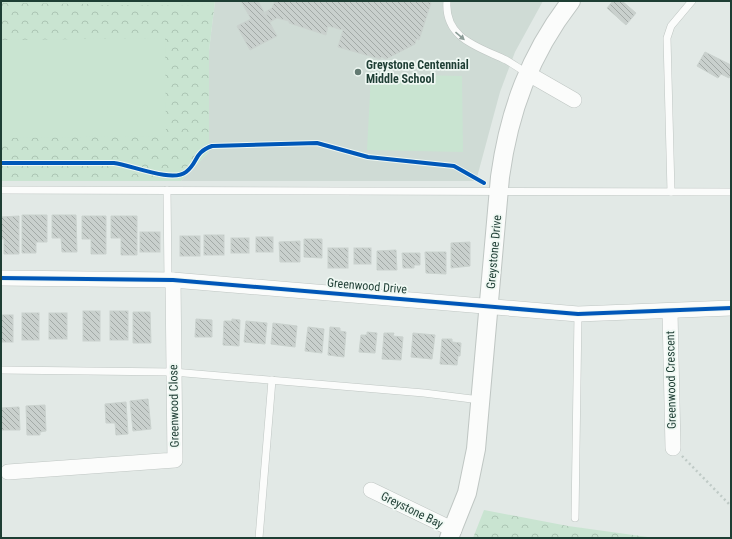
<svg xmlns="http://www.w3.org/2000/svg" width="732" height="539" font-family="'Roboto Condensed',sans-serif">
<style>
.built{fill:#cfdbd5}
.park{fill:url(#park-crowns)}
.pitch{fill:#c9e4d1}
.building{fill:url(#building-back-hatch);stroke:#cad2ce}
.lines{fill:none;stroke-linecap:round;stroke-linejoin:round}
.service-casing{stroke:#bfc6c3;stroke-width:8}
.minor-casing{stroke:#bfc6c3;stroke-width:16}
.tertiary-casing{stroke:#bfc6c3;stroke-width:20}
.path{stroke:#bfcac6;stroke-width:2.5;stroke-dasharray:2 3;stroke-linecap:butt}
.service{stroke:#fbfcfb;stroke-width:7}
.minor{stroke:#fbfcfb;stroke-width:15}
.tertiary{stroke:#fbfcfb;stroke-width:18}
.cycleway-casing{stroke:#eff8f3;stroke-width:6}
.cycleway{stroke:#0057b8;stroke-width:4}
.oneway{fill:#8c9d98}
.poi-dot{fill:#637a72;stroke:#eff8f3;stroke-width:1.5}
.labels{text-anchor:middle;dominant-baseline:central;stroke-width:3.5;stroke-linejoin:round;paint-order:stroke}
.poi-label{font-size:12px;font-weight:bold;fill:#1e3e34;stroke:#eff8f3;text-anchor:start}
.street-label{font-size:12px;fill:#1e3e34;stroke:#eff8f3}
</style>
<defs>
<pattern id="park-crowns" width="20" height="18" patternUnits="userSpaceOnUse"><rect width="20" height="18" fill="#c9e4d1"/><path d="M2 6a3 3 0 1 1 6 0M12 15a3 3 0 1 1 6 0" fill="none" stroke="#acc5b4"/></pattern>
<pattern id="building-back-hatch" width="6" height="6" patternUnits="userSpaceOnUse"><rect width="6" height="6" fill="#c9d0cd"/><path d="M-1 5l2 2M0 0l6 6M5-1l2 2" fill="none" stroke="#a3aaa7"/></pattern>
</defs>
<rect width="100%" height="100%" fill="#e2e9e6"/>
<polygon class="built" points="215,1 543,1 515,52 500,92 476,181 181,181 209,152 209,51"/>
<g class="park">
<polygon points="1,1 215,1 209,51 209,152 181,181 1,181"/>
<polygon points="484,510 568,526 655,538 473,538"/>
</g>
<g class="pitch">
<polygon points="1,1 88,1 88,4 1,3"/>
<polygon points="101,1 212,1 212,6 101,5"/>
<polygon points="165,38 166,136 1,138 1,40"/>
<polygon points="371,74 462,76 463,152 367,150"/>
</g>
<g class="building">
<polygon points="241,1 258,1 277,36 250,50 237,26 251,19"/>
<polygon points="275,1 426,1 431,3 419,40 416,39 415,44 386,59 381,57 380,59 338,47 343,30 328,26 326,35 289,23 289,21 277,18 270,22 265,12 272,8"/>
<polygon points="613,1 622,1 636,13 626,25 607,8"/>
<polygon points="705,52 731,65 731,74 729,78 721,74 718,78 697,66"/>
<polygon points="22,215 47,215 47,242 36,242 36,253 22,253"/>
<polygon points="52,215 76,215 77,252 62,252 61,238 52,238"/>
<polygon points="19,216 19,254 4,254 4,239 1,239 1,217"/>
<polygon points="82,216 106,216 106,254 91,254 91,239 82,239"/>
<polygon points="111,216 137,216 137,255 121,255 121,238 111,238"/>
<rect x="140" y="232" width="20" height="20"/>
<rect x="204" y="235" width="20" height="20"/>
<rect x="180" y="236" width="20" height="20"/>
<rect x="256" y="237" width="17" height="15"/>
<rect x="231" y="238" width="18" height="15"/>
<polygon points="304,239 322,239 322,258 304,257"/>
<polygon points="300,241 300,262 280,262 279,242"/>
<polygon points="470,242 470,266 451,268 451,243"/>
<rect x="328" y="248" width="20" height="20"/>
<rect x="354" y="248" width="17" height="16"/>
<polygon points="396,250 397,270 377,270 377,251"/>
<polygon points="425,252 446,252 446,274 426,273"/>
<polygon points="402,253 420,253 420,265 414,265 414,268 403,268"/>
<rect x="83" y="311" width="17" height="30"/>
<rect x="110" y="311" width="18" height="29"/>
<polygon points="133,312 150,312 151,343 133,343"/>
<rect x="22" y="313" width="17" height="27"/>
<rect x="49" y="313" width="18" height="26"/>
<rect x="1" y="315" width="12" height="27"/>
<polygon points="196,319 212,320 212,337 195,337"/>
<polygon points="232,319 240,320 239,346 223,345 224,321 232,321"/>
<polygon points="246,321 267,323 265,344 244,342"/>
<polygon points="273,323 297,326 295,347 271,344"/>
<polygon points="308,327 324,329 322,353 305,351"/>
<polygon points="330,327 340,328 340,331 346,332 344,357 328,355"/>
<polygon points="367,332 377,333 375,353 359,352 361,335 367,335"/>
<polygon points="384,333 394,333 393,336 403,337 401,360 382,359"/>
<polygon points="413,333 435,335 432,359 411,357"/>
<polygon points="442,339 452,339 452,342 461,343 460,356 458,356 457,365 440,364"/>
<polygon points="148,399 151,429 133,431 130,401"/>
<polygon points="126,402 128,434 116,435 115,423 106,423 105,404"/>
<polygon points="45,405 46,431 40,432 40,435 27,435 26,406"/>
<polygon points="19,407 20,430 1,430 1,408"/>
</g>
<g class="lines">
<defs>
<g id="service">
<path d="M447 1C444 39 479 47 506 60 513 64 520 69 527 73"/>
<polyline points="1,190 731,192"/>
<polyline points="167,190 168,280"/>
<polyline points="671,192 667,38 671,26 692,1"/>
<polyline points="1,370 173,372 424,393 480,400"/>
<polyline points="575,518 578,314"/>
<polyline points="259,538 272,380"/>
</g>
<g id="minor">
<polyline points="527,73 574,100"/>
<polyline points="1,278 173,280 578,314 731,308"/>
<polyline points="670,312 673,448"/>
<polyline points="8,472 175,460 173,280"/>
<polyline points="371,490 454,530"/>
</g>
<path id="tertiary" d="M449 538 467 493 476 449 500 177C509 111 530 54 571 1"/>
</defs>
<use href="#service" class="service-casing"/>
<use href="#minor" class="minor-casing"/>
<use href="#tertiary" class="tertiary-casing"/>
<polyline class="path" points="682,456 731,506"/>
<use href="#service" class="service"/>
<use href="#minor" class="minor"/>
<use href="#tertiary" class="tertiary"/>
<defs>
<g id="cycleway">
<path d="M1 163H114C131 165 172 183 186 172 199 162 193 153 212 146L317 143 368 157 454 166 484 183"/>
<polyline points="1,278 173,280 578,314 731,308"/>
</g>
</defs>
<use href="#cycleway" class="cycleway-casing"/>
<use href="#cycleway" class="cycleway"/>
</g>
<defs><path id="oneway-solid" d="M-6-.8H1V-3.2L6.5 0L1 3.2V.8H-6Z"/></defs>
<use class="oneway" href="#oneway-solid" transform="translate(460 36) rotate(41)"/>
<circle class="poi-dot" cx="358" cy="72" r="4"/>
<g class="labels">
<g class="poi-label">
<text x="366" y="65">Greystone Centennial<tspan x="366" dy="14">Middle School</tspan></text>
</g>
<g class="street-label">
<text transform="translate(494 252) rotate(-85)">Greystone Drive</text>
<text transform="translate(367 286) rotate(5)">Greenwood Drive</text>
<text transform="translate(671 380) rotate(-91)">Greenwood Crescent</text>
<text transform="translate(174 406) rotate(-91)">Greenwood Close</text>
<text transform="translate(412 510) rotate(26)">Greystone Bay</text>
</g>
</g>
<rect width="732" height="539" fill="none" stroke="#1e3e34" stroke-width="4"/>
</svg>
